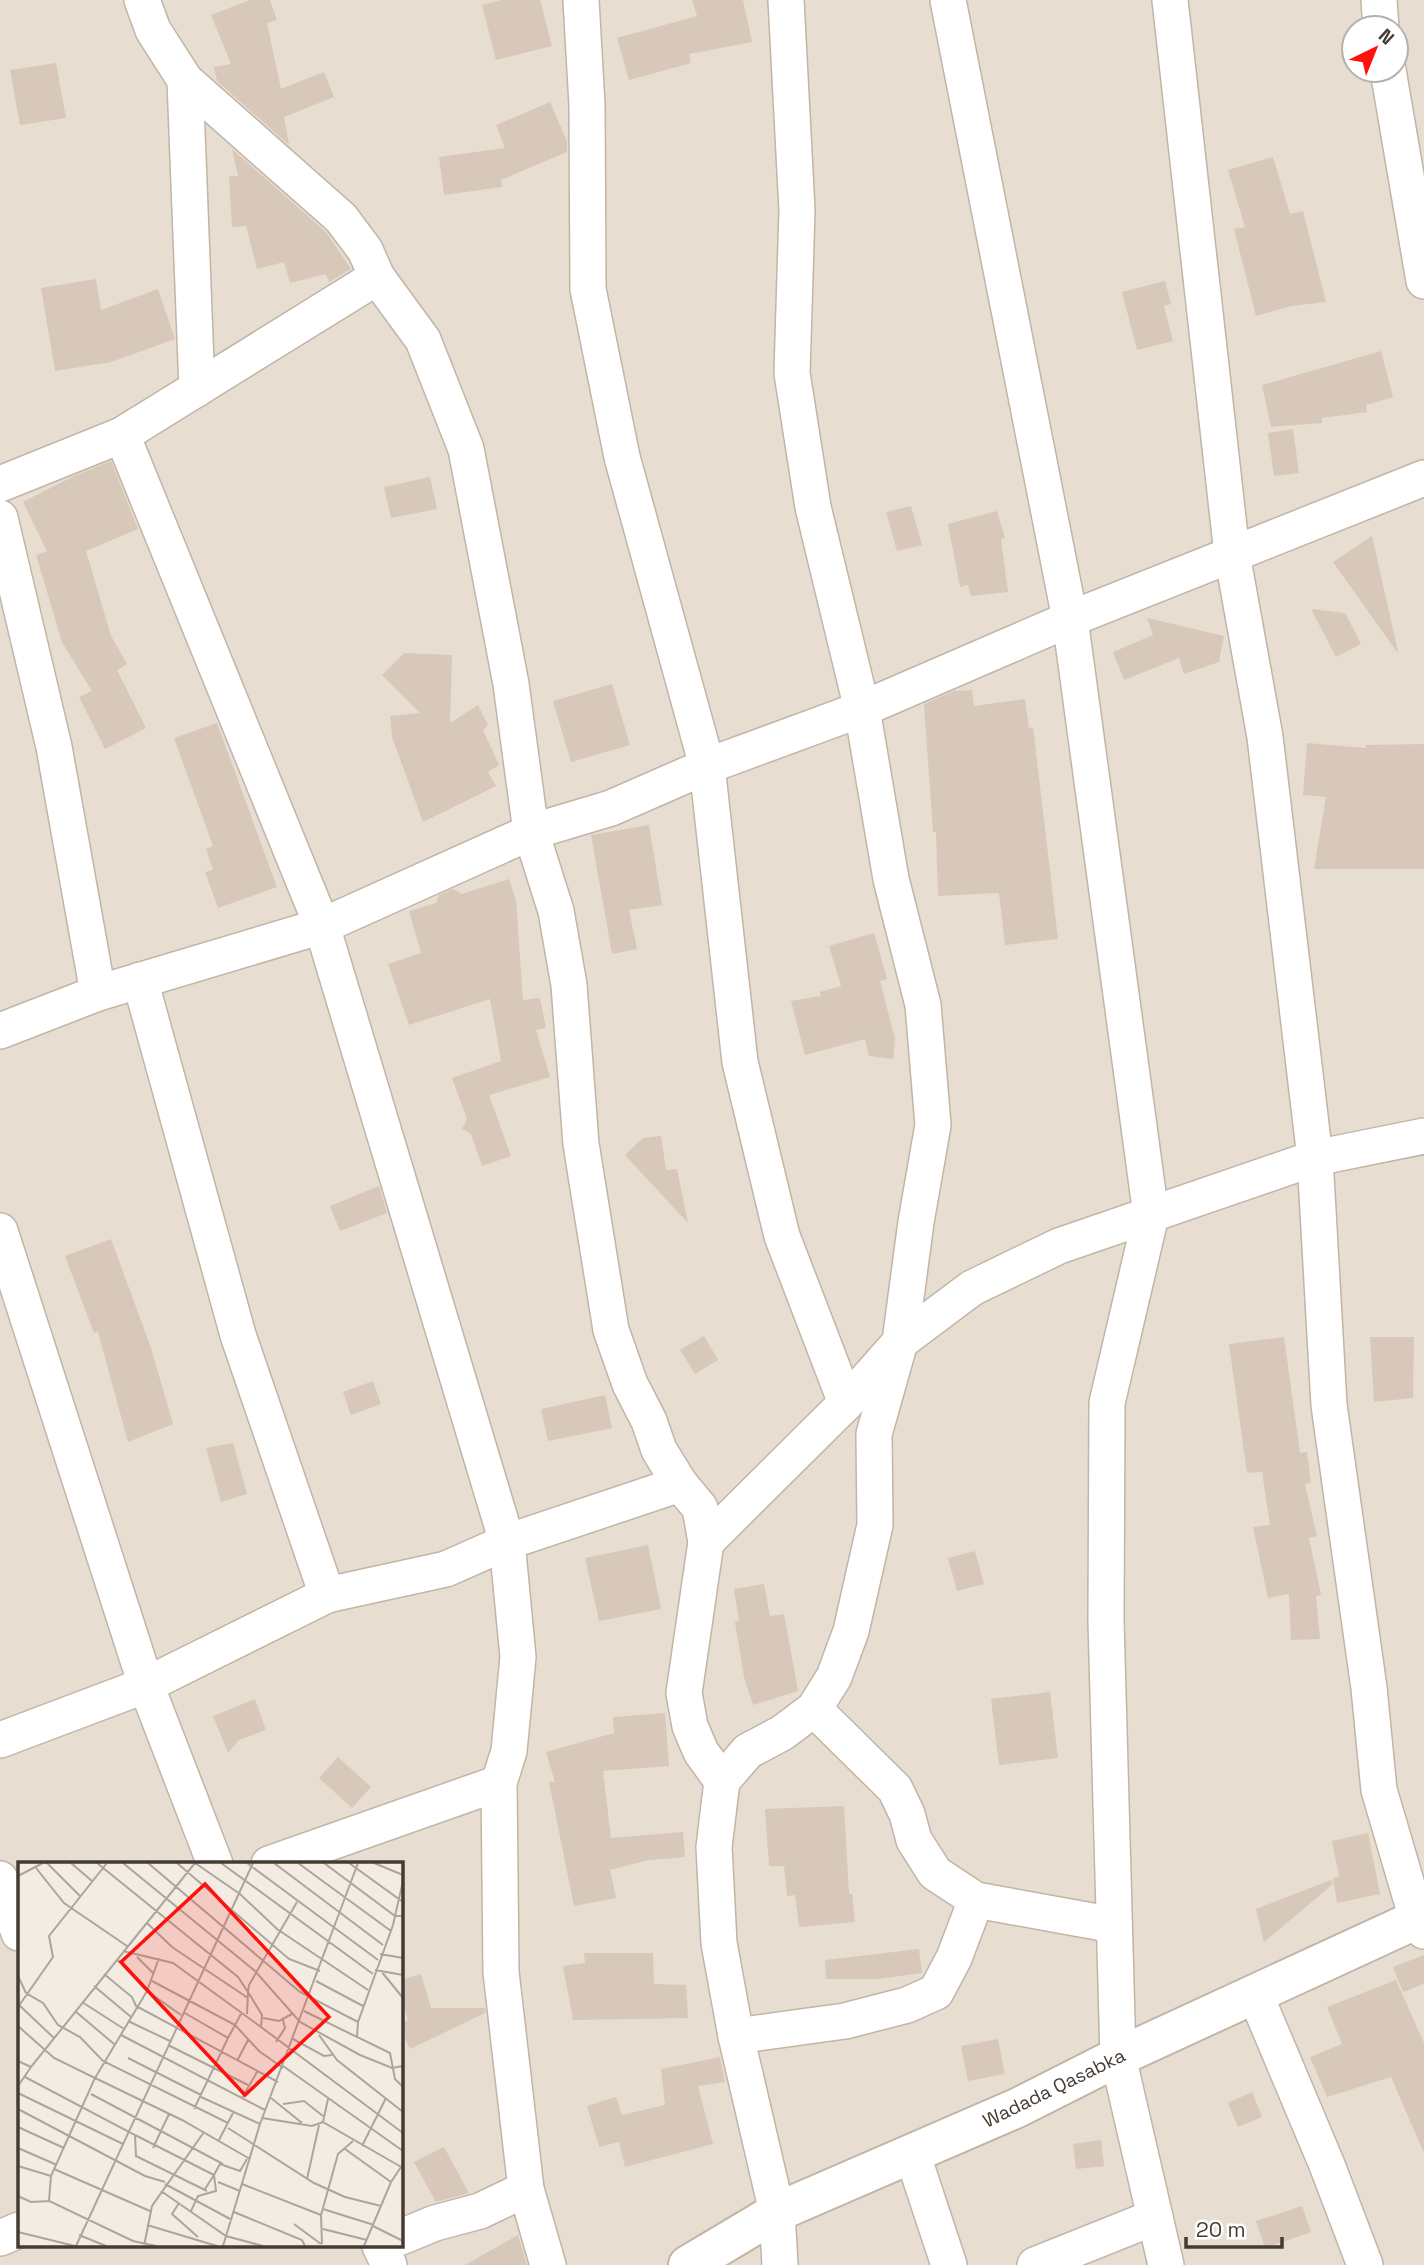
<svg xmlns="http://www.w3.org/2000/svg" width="1424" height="2265" font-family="'Space Grotesk',sans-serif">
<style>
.residential{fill:#e7ddd0;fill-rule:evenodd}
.building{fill:#d8c8ba}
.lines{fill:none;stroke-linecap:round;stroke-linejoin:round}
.minor-casing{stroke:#c2b5a7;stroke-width:38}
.tertiary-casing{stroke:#c2b5a7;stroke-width:42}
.minor{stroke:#fff;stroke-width:35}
.tertiary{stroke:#fff;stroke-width:38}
.labels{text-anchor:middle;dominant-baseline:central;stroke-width:5;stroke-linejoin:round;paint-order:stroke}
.street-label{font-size:19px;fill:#453b32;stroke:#fff}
.inset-road{fill:none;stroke:#ada59c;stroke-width:2}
.view{fill:#ff110d;fill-opacity:0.15;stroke:#ff110d;stroke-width:3.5}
.inset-edge{fill:none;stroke:#453b32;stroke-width:3.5}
</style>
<rect width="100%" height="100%" fill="#f3ece2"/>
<path class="residential" d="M0 0H1424V2265H0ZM1354 28H1396V70H1354ZM19 1864H401V2246H19Z"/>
<g class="building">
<polygon points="250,0 270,0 277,20 267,23 281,89 324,72 334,97 284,117 289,145 217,81 214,67 231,64 211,15"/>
<polygon points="501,0 540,0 552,46 496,60 482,5"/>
<polygon points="692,0 743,0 752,42 689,54 691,63 629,80 617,38 697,16"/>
<polygon points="56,63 66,118 20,125 10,70"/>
<polygon points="550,102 567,141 567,152 501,180 502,187 444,195 439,157 505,148 496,125"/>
<polygon points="232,149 326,232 351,269 329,282 326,274 290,283 284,262 257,269 246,226 232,227 229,176 238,176"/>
<polygon points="1273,157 1290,214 1303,211 1326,302 1291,306 1256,316 1234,229 1245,227 1228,170"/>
<polygon points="96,279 101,310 158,289 175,339 111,362 55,371 41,288"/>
<polygon points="1165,281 1171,304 1164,306 1173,341 1137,350 1122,292"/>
<polygon points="1381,351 1393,397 1366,405 1367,412 1322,418 1322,423 1271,427 1262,385"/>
<polygon points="1293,429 1299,473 1274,476 1268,433"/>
<polygon points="111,461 138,529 86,551 111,636 127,664 117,670 146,728 105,749 79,697 92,691 62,642 36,555 47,551 23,502 74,476"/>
<polygon points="430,477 437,509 391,518 384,487"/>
<polygon points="911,506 922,545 897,551 886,512"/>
<polygon points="997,511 1005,538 1001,539 1008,592 971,596 968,585 960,587 948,524"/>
<polygon points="1372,536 1398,652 1397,652 1333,562"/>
<polygon points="1311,609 1345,613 1361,644 1336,657"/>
<polygon points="1147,618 1224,636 1219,662 1184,674 1179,658 1124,680 1113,652 1153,635"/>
<polygon points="404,653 452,655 450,723 478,705 488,725 483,730 499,765 488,772 496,786 423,822 392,737 390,716 420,713 382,675"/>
<polygon points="612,684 630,745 571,762 553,701"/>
<polygon points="972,690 974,706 1025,699 1029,728 1033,727 1058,939 1005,945 999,893 938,896 936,832 933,832 924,704 954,691"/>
<polygon points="217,723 277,887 218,908 205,872 213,870 206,849 213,846 174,738"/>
<polygon points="1307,743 1366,748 1366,745 1424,744 1424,869 1314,869 1326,797 1303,795"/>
<polygon points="649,825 662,905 629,910 637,949 612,954 591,835"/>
<polygon points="509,879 516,900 523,1000 540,998 546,1028 536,1030 550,1077 489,1095 511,1156 482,1166 471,1134 462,1129 467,1119 452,1078 501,1061 490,999 409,1025 388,964 421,953 409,911 436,903 439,895 453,889 462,894"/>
<polygon points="874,933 887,979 880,981 895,1039 893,1059 869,1056 865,1039 805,1055 791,1001 821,996 820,992 841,986 829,946"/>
<polygon points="661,1136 666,1170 677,1169 688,1223 625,1155 643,1138"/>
<polygon points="379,1186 387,1213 340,1231 330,1206"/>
<polygon points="111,1239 151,1348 173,1424 128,1442 98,1332 94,1333 65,1256"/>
<polygon points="704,1336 718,1360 695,1374 680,1350"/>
<polygon points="1284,1337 1300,1453 1307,1452 1311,1483 1305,1484 1317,1536 1309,1538 1321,1595 1316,1596 1320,1639 1291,1640 1289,1594 1268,1598 1253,1527 1270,1525 1262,1472 1247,1473 1229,1344"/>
<polygon points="1370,1337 1414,1337 1413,1398 1374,1402"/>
<polygon points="373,1381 381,1404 351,1415 343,1392"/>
<polygon points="605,1395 612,1428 548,1441 541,1409"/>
<polygon points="233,1443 247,1494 221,1502 206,1448"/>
<polygon points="648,1545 661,1609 599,1621 585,1558"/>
<polygon points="975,1551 984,1584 957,1591 948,1558"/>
<polygon points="764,1584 770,1616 784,1614 798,1691 753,1705 744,1677 735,1622 739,1621 734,1589"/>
<polygon points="1050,1692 1058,1758 999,1765 991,1699"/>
<polygon points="255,1699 266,1730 239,1740 228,1753 213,1716"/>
<polygon points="665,1713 669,1766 603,1771 611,1838 683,1832 685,1857 649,1860 610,1870 616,1898 574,1906 549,1782 555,1782 546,1752 614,1733 613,1717"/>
<polygon points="338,1757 371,1787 352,1808 319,1778"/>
<polygon points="844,1806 849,1894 852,1894 855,1922 799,1927 795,1895 787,1896 784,1866 769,1866 765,1809"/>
<polygon points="1368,1833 1380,1894 1337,1903 1333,1879 1339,1876 1332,1841"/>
<polygon points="1331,1880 1333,1884 1264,1942 1256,1909"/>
<polygon points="919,1949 922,1973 878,1979 826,1979 825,1960"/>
<polygon points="584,1953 653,1953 654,1984 686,1985 688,2018 573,2020 563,1966 585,1963"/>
<polygon points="1424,1955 1424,1984 1403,1992 1393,1967"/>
<polygon points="421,1974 431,2008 485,2008 485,2013 410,2049 401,2030 401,2023 408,2020 401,1996 401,1980"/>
<polygon points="1396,1980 1424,2043 1424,2153 1391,2077 1327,2097 1310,2057 1342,2044 1327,2007"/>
<polygon points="998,2039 1005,2074 968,2081 961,2046"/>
<polygon points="720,2057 725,2082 698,2086 713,2144 625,2167 619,2142 599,2147 587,2106 616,2097 622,2115 665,2105 661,2069"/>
<polygon points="1252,2092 1262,2117 1238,2127 1228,2103"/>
<polygon points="1101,2140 1104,2166 1076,2169 1073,2144"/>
<polygon points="444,2147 469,2193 436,2202 414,2162"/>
<polygon points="1302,2206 1311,2232 1265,2248 1256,2221"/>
<polygon points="518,2235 527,2265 465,2265"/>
</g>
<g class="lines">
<defs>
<g id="minor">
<polyline points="142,0 153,30 185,80 341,218 365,250 377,277 423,340 466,449 511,684 531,832 556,911 569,985 581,1144 611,1330 630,1384 649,1421 659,1450 680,1484 700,1508 706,1542 684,1693 690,1726 701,1752 722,1781"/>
<polyline points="581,0 587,105 588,289 622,457 707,766 740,1062 782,1236 846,1403"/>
<polyline points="948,0 1070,619 1151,1215 1107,1403 1106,1621 1118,2057 1166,2265"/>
<polyline points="1170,0 1232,554 1265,737 1315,1158 1329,1405 1369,1688 1379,1790 1417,1919 1424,1931"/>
<polyline points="1379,0 1381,28"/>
<polyline points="1388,70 1424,281"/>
<polyline points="185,80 197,389"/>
<polyline points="122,435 322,926 507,1542 446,1569 327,1595"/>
<polyline points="0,484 122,435 377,277"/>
<polyline points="0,518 54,747 98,993"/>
<polyline points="0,1031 98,993 322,926 531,832 611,808 707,766 862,709 1070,619 1424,478"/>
<polyline points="0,1231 146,1685 215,1864"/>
<polyline points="706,1542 846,1403 900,1342 916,1222 933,1125 923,1005 891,879 862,709 813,507 792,373 797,210 786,0"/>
<polyline points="814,1709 895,1789 907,1814 914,1840 935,1873 976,1900 1114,1925"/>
<polyline points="0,1740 146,1685 327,1595 238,1335 140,980"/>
<polyline points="269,1864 499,1783"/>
<polyline points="0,1879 19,1933"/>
<polyline points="1255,1994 1327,2165 1365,2265"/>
<polyline points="736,2036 845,2021 907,2005 936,1992 954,1958 976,1900"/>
<polyline points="912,2153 949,2265"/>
<polyline points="401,2237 435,2223 480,2211 526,2189"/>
<polyline points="0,2238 19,2230"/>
<polyline points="380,2246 389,2265"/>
<polyline points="548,2265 526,2189 501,1972 499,1783 509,1751 518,1657 507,1542 680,1484"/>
<polyline points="780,2265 777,2212 736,2036 719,1943 714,1847 722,1781 748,1751 782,1733 814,1709 834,1677 851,1631 875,1525 874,1434 900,1342 972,1288 1059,1246 1315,1158 1424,1136"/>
<polyline points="1035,2265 1155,2217"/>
</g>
<polyline id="tertiary" points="688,2265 777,2212 1017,2108 1118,2057 1424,1916"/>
</defs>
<use href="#minor" class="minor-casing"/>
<use href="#tertiary" class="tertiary-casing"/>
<use href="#minor" class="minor"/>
<use href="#tertiary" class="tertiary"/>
</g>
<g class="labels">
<g class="street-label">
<text transform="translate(1054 2088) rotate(-26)">Wadada Qasabka</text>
</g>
</g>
<g transform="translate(18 1862)">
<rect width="385" height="385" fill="#f3ece2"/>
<path class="inset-road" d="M29 1 63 35M53 1 74 19M79 1 220 115 230 130 229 152M105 1 237 109 282 160 342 193 374 206 385 204M130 1 282 130 340 160 375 63 385 19M159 1 271 97 302 109M177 1 222 32 259 67 350 128M203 1 355 112M229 1 360 98M256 1 365 83M280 1 373 69M306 1 377 54H385M331 1 385 40M356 1 385 13M18 6 46 41 109 84M0 14 25 1M279 40 231 123 230 130 244 153 243 165 385 271M129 61 154 85 230 136M105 89 155 101 243 165M362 92 385 96M119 95 136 112M141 96 129 129 77 216 164 258 232 297M99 97 129 129 163 153M357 108 385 113M363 109 385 136M86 112 114 135 118 144 260 220M0 114 8 131 25 141 40 163 62 175 85 199 210 261M134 119 217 163 210 176M298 119 345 144M76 124 113 155M64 140 106 167M1 143 36 176M0 145 35 95 31 74 89 1M57 149 96 182M286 149 339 175M165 150 210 176 176 247M224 150 217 163 241 189 265 206M245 156 261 159 274 152M110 159 152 179M340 160 339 175 372 191 377 217 385 225M0 164 36 196 77 216 33 314 31 339 115 379 138 384M103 173 247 248M301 173 319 198 385 250M275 177 306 194 314 193M258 180 267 166 265 158M150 183 230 223M110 196 183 233M0 199 13 205 177 1M219 199 230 178M265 204 385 289M7 215 117 273 118 294 189 329M0 224 13 205M0 231 105 282M73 232 205 302M183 235 242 262M224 236 239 210M253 236 284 261M310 237 305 260 385 306M265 242 286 239 305 254M0 247 127 314 147 320M244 256 294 264 305 260M0 265 46 286M210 266 296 321 327 335 363 344M117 273 196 313 187 327M201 278 216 249M344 284 368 236M0 286 39 303M135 286 151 252M327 287 373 320M0 304 33 314M36 307 132 349M289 317 301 263M200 320 222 329M147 322 214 358M224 322 303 353M143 329 208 374 245 384M0 334 13 340 31 339M161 341 154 352 180 375M305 347 356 363M173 349 180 334 198 329 196 313 202 302 222 309 229 297M216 350 284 378 287 384M276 362 303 382M129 363 199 384M355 364 385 379M305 367 349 378M0 370 57 384M61 373 88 384M304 382 303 353 320 292 335 279M58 384 235 1M126 384 134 344 186 270M205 384 242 262 340 1M346 384 373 320 385 302"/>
<path class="view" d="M187 22 311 155 227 233 103 100Z"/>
<rect width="385" height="385" class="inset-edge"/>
</g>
<g transform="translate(1375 49) rotate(43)"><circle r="33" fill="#ffffff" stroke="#b5b1ad" stroke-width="2"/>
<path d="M0-5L12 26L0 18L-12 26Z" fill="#ff110d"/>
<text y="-10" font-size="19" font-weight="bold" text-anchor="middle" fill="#453b32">N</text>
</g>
<path d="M1186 2237v10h96v-10" fill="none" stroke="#453b32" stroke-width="3.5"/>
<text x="1196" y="2237" font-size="21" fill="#453b32" stroke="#ffffff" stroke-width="5" paint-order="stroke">20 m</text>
</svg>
